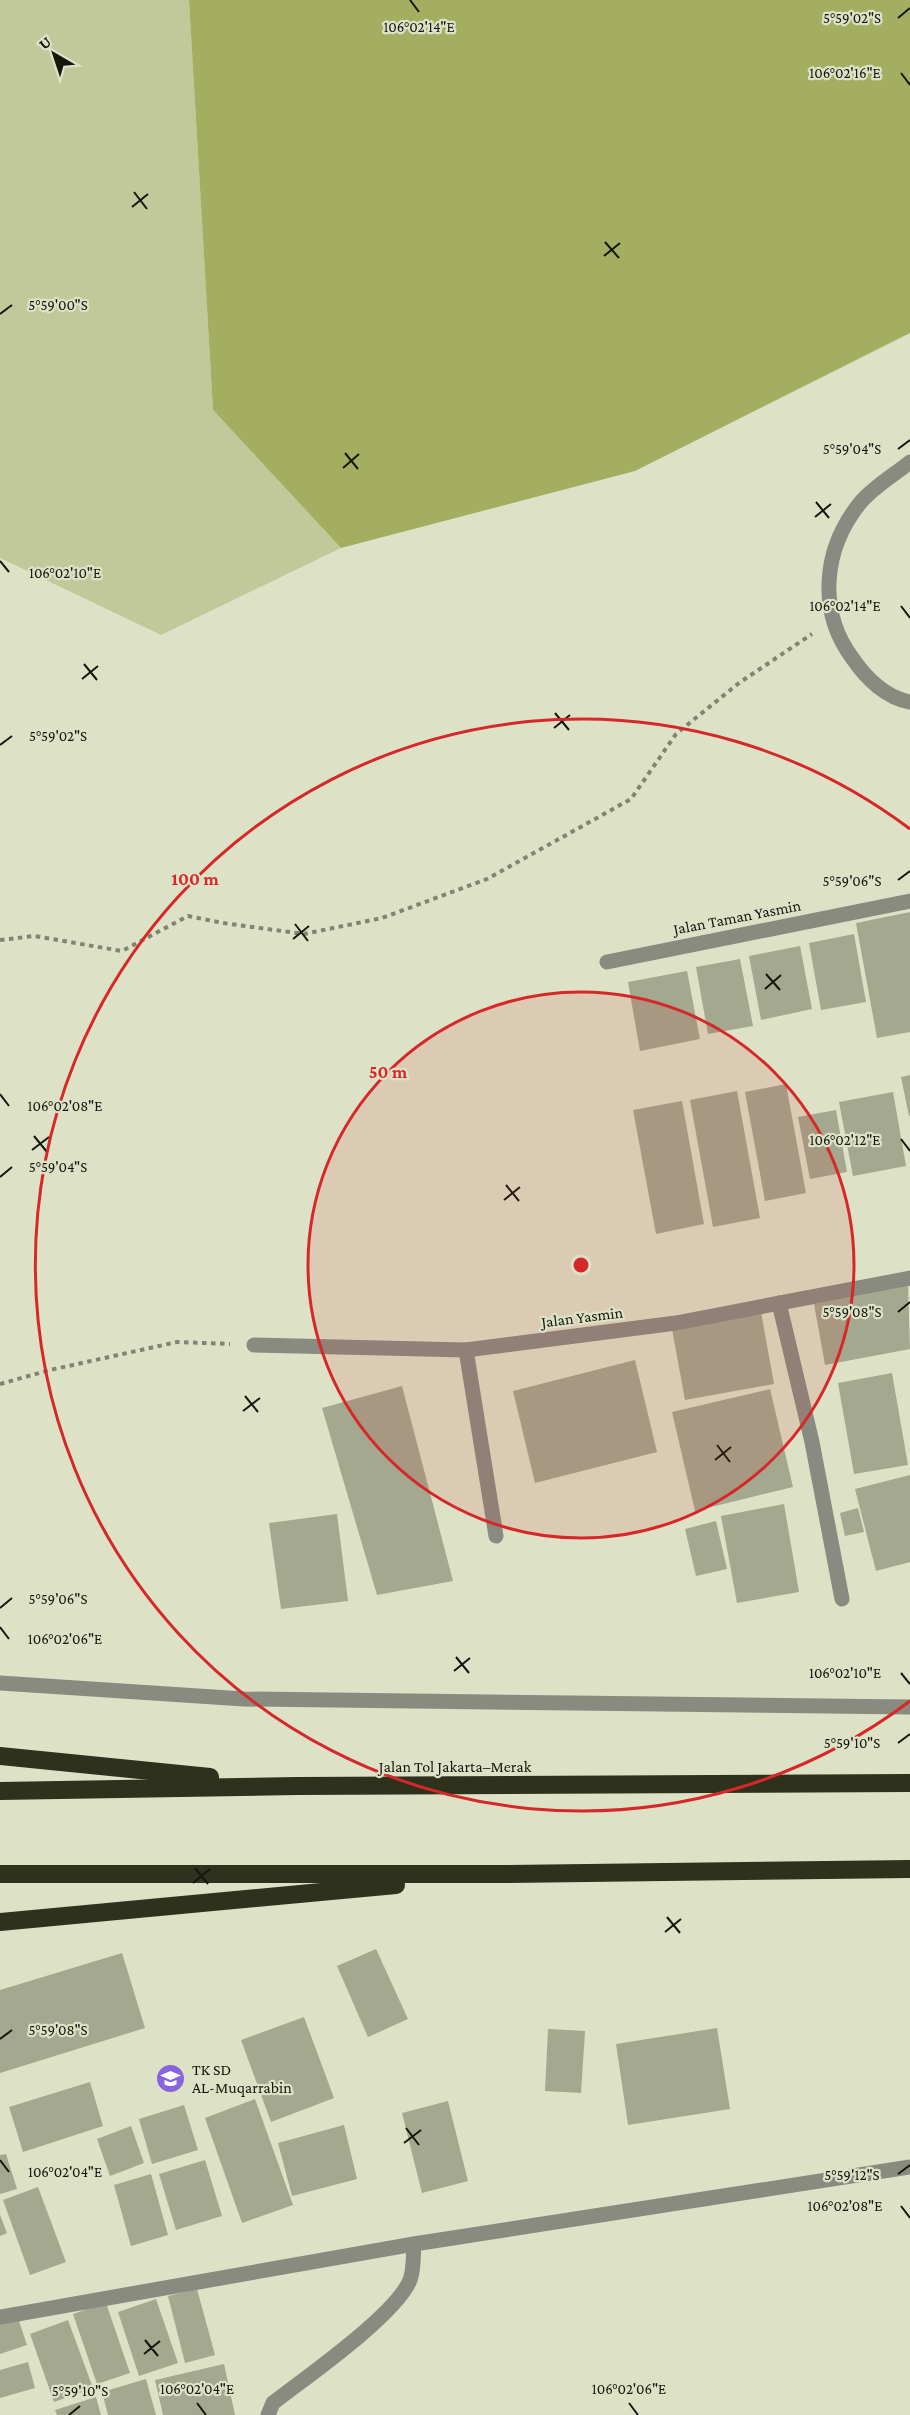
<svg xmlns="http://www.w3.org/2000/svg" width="910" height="2415" font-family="'Crimson Pro',serif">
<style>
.green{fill:#c1c89a}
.forest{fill:#a4ae61}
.building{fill:#a3a88e}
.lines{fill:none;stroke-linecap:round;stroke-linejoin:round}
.path{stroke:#818471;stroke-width:4;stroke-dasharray:4.5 4.5;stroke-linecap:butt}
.lane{stroke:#898b80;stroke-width:15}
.street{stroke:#898b80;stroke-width:15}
.highway{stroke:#2e311b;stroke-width:18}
.ticks{fill:none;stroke:#15170d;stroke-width:2}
.ring{fill:none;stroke:#d62828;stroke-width:3}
.labels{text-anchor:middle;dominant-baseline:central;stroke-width:4.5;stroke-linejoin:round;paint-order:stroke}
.street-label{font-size:16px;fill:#15170d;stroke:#dde2c7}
.poi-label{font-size:16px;fill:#15170d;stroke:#dde2c7;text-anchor:start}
.ticks-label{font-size:15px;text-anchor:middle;fill:#15170d;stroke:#dde2c7;stroke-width:4.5;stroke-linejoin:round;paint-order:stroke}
.centre{fill:#d62828;stroke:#dde2c7;stroke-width:3}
.ring-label{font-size:18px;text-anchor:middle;font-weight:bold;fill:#d62828;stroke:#dde2c7;stroke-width:4.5;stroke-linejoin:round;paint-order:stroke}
</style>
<rect width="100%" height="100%" fill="#dde2c7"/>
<polygon class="green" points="0,0 189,0 213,410 341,548 161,635 0,558"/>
<polygon class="forest" points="189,0 910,0 910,333 635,471 341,548 213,410"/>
<g class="building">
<polygon points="910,912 910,1032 877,1038 856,923"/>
<polygon points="854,934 866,1002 821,1010 809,943"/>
<polygon points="800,946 812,1009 761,1020 749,956"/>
<polygon points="740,959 753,1026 708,1034 696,967"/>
<polygon points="687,971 700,1039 640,1051 628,982"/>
<polygon points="910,1075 910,1116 909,1116 901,1077"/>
<polygon points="786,1084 806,1193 765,1201 745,1092"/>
<polygon points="737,1091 760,1218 713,1227 690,1100"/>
<polygon points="893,1092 906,1166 853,1176 839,1102"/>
<polygon points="682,1101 704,1224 656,1234 633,1110"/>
<polygon points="836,1110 847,1172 810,1179 798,1117"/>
<polygon points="908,1286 910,1349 825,1365 814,1304"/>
<polygon points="761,1312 774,1384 685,1400 672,1329"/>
<polygon points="635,1360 657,1452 535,1483 513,1391"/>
<polygon points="892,1373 908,1465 854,1474 838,1383"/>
<polygon points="402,1386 453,1581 377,1595 322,1408"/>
<polygon points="770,1389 793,1487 695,1511 672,1412"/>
<polygon points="910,1475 910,1562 876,1571 855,1489"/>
<polygon points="784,1504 799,1592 737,1603 721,1516"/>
<polygon points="858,1508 864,1532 845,1536 840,1513"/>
<polygon points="337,1514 348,1601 281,1609 269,1523"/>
<polygon points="716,1521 727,1569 696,1576 685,1529"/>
<polygon points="376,1949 408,2019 368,2037 337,1966"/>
<polygon points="122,1953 145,2028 0,2073 0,1990"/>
<polygon points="304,2017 334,2098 271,2122 241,2040"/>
<polygon points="717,2028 730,2109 628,2125 616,2044"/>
<polygon points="548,2029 585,2031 581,2093 545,2091"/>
<polygon points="90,2082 103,2126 23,2152 9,2107"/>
<polygon points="255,2099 293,2205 242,2223 205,2118"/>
<polygon points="448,2101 468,2181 422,2193 402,2113"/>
<polygon points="184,2105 198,2150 152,2164 139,2119"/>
<polygon points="344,2125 357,2179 292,2196 278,2143"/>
<polygon points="131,2126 144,2163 110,2176 97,2139"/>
<polygon points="6,2154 17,2189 0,2194 0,2155"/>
<polygon points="205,2160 222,2216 176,2230 159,2174"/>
<polygon points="151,2174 168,2235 131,2246 114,2185"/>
<polygon points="38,2187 66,2262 30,2275 3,2200"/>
<polygon points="0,2215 7,2233 0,2236"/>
<polygon points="197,2289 215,2355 185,2363 168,2296"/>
<polygon points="156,2299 178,2363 139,2376 118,2312"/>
<polygon points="106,2303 130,2373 97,2384 73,2314"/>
<polygon points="18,2318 27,2345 0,2354 0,2324"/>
<polygon points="68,2320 93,2388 54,2402 30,2334"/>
<polygon points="28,2362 35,2388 0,2398 0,2370"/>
<polygon points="224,2364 235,2415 163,2415 155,2380"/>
<polygon points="146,2379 156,2415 108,2415 102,2392"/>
<polygon points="96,2397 101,2415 57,2415 55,2410"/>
</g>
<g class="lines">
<g class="path">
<polyline points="0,940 34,936 122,951 188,916 223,923 304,934 382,918 487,879 631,799 676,734 739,683 812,634"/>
<polyline points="0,1384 50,1370 177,1342 230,1344"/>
</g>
<polyline class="lane" points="466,1350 496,1536"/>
<g class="street">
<path d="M910 462C894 475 873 487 860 503 823 549 817 611 853 659 866 678 886 698 910 702"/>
<polyline points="607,962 910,901"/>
<polyline points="779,1303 812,1442 842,1599"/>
<polyline points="254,1345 466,1350 676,1323 910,1278"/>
<polyline points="0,1683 244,1699 910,1707"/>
<polyline points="0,2317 414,2244 910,2167"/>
<path d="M268 2415 273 2403C305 2378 396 2315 410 2280 414 2270 413 2255 414 2244"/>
</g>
<g class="highway">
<polyline points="0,1756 210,1777"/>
<polyline points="0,1791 297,1786 910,1783"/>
<polyline points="0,1874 505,1874 910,1869"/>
<polyline points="0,1922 396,1885"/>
</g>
</g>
<path class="ticks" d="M410 0 419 12M898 18 910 8M901 73 910 85M134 192 147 209M132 207 148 194M605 242 619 258M604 256 620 243M0 314 12 305M898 449 910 440M345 453 358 469M343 468 359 454M816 502 829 518M815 517 831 504M0 561 9 572M901 606 910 618M84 664 97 680M82 679 98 666M555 713 569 730M554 728 570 715M0 745 12 736M898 880 910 871M295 924 308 941M293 939 309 926M766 974 780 990M765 989 781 975M0 1094 9 1106M34 1136 47 1152M901 1139 910 1151M32 1150 49 1137M0 1177 12 1167M506 1185 519 1201M504 1200 520 1187M898 1312 910 1302M245 1396 258 1412M243 1411 260 1398M717 1445 730 1462M715 1460 731 1447M0 1608 12 1598M0 1627 9 1639M456 1657 469 1673M454 1671 470 1658M901 1673 910 1684M898 1743 910 1734M195 1868 208 1884M193 1883 210 1869M667 1917 680 1933M665 1932 681 1919M0 2039 12 2030M406 2128 419 2145M404 2143 421 2130M0 2160 9 2172M898 2174 910 2165M901 2206 910 2218M145 2340 158 2356M144 2354 160 2341M197 2403 206 2415M629 2403 638 2415M69 2415 80 2406"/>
<circle cx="581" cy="1265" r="273" fill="#d62828" fill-opacity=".12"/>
<g class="ring">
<circle cx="581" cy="1265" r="273"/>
<path d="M910 1701A546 546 0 1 1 910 829"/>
</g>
<defs>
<symbol id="school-disc" viewBox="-11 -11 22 22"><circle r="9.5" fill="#8962dd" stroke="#dde2c7"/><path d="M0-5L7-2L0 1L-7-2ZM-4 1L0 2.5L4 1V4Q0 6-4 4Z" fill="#fff"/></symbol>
</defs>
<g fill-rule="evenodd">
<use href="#school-disc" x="154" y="2062" width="33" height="33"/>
</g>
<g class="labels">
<g class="street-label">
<text transform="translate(737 917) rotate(-11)">Jalan Taman Yasmin</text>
<text transform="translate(582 1317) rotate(-7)">Jalan Yasmin</text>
<text x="455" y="1766">Jalan Tol Jakarta–Merak</text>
</g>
<g class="poi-label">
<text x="192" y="2069">TK SD<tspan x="192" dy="18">AL-Muqarrabin</tspan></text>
</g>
</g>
<g class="ticks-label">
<text x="852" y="23">5°59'02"S</text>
<text x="419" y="32">106°02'14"E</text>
<text x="845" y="78">106°02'16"E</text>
<text x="58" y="310">5°59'00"S</text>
<text x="852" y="454">5°59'04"S</text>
<text x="65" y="578">106°02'10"E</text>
<text x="845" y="611">106°02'14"E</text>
<text x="58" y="741">5°59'02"S</text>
<text x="852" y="886">5°59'06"S</text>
<text x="65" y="1111">106°02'08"E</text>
<text x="845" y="1145">106°02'12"E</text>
<text x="58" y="1172">5°59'04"S</text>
<text x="852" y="1317">5°59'08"S</text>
<text x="58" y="1604">5°59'06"S</text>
<text x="65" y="1644">106°02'06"E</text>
<text x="845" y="1678">106°02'10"E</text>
<text x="852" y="1748">5°59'10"S</text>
<text x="58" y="2035">5°59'08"S</text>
<text x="65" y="2177">106°02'04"E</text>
<text x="852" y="2180">5°59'12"S</text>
<text x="845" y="2211">106°02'08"E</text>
<text x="197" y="2394">106°02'04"E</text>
<text x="629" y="2394">106°02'06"E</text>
<text x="80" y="2396">5°59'10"S</text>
</g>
<circle cx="581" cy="1265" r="9" class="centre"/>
<g class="ring-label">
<text x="195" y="885">100 m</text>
<text x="388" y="1078">50 m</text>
</g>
<g transform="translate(54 54) rotate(321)" stroke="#dde2c7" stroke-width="4.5" paint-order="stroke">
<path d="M0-4.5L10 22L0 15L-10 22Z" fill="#15170d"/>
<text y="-9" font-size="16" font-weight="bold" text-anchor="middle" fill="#15170d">U</text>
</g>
</svg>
